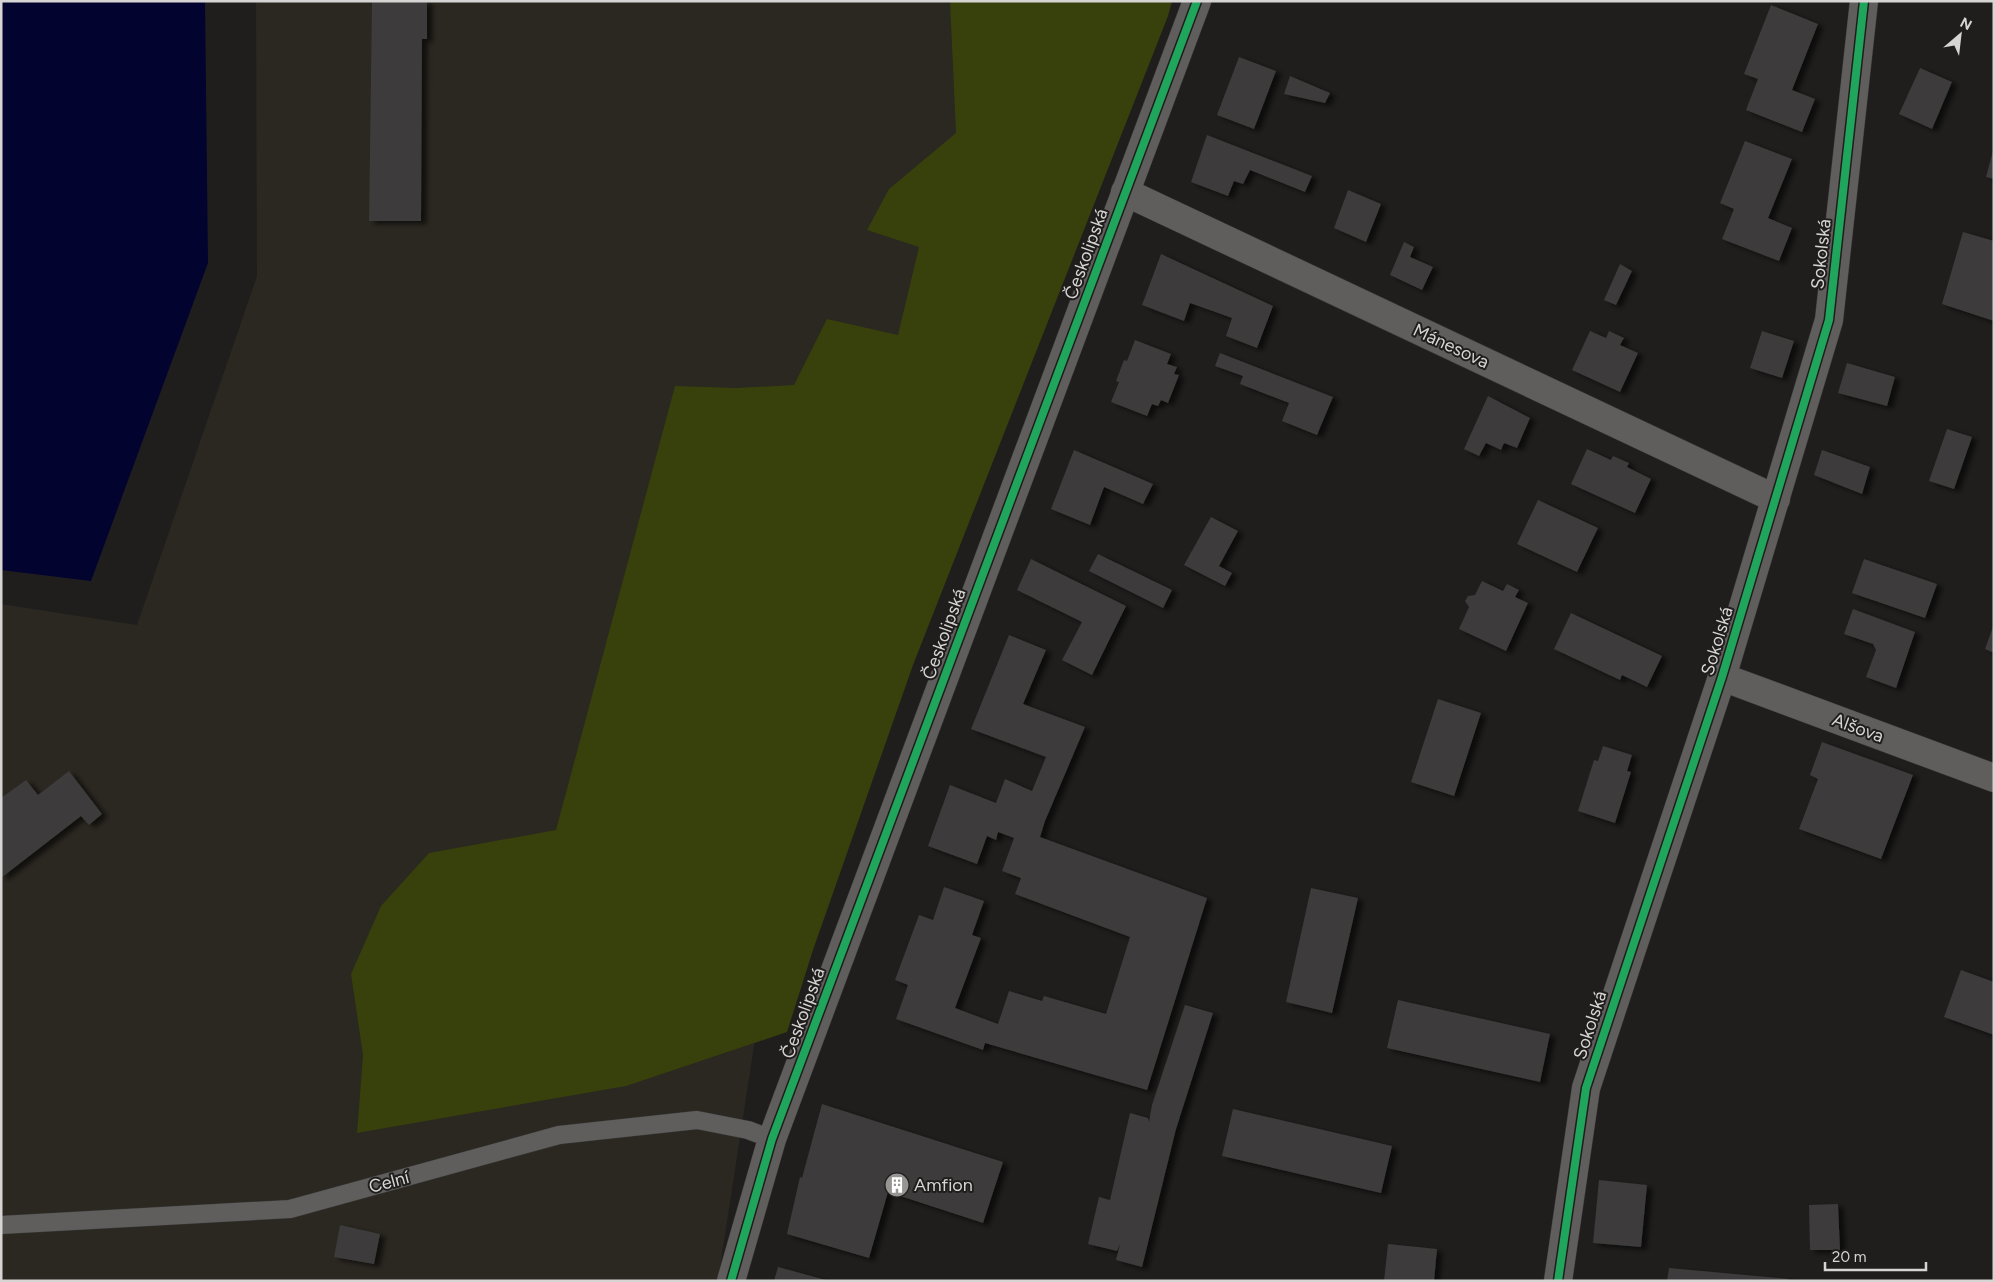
<svg xmlns="http://www.w3.org/2000/svg" width="1995" height="1282" font-family="Figtree,sans-serif">
<style>
.built{fill:#2b2721}
.green{fill:#38410b}
.water{fill:#030330}
.building{fill:#3c3b3a;filter:url(#shadow)}
.lines{fill:none;stroke-linecap:round;stroke-linejoin:round}
.service-casing{stroke:#393938;stroke-width:19}
.minor-casing{stroke:#393938;stroke-width:29}
.service{stroke:#5f5e5d;stroke-width:18}
.minor{stroke:#5f5e5d;stroke-width:28}
.cycleway-casing{stroke:#201e1c;stroke-width:11}
.cycleway{stroke:#20a55d;stroke-width:8}
.labels{text-anchor:middle;dominant-baseline:central;stroke-width:4;stroke-linejoin:round;paint-order:stroke}
.street-label{font-size:18px;fill:#d6d5d4;stroke:#201e1c}
.poi-label{font-size:18px;fill:#d6d5d4;stroke:#201e1c;text-anchor:start}
</style>
<defs>
<filter id="shadow"><feDropShadow dx="5.5" dy="3" stdDeviation="2.5" flood-color="#0009"/></filter>
</defs>
<rect width="100%" height="100%" fill="#1f1e1d"/>
<polygon class="built" points="256,1 1173,1 759,1013 718,1281 1,1281 1,604 137,625 257,276"/>
<polygon class="green" points="950,1 1172,1 1168,16 913,665 813,950 787,1032 626,1086 357,1133 363,1055 351,974 381,906 429,853 556,830 675,386 736,388 794,385 827,319 898,335 919,247 867,230 889,189 956,133"/>
<polygon class="water" points="1,1 205,1 208,263 91,581 1,570"/>
<g class="building">
<polygon points="372,1 427,1 427,39 422,39 421,221 369,221"/>
<polygon points="1771,5 1818,24 1792,90 1815,99 1802,132 1746,110 1758,79 1744,74"/>
<polygon points="1239,57 1276,71 1254,129 1217,115"/>
<polygon points="1920,68 1952,82 1932,129 1899,114"/>
<polygon points="1290,76 1330,93 1325,103 1284,94"/>
<polygon points="1207,135 1312,176 1305,192 1250,170 1243,184 1234,181 1228,196 1191,182"/>
<polygon points="1745,141 1792,159 1768,218 1792,228 1779,261 1722,239 1734,209 1720,203"/>
<polygon points="1993,151 1994,152 1994,179 1986,177"/>
<polygon points="1348,190 1381,204 1366,242 1334,228"/>
<polygon points="1963,232 1994,241 1994,321 1942,304"/>
<polygon points="1404,242 1414,247 1410,257 1433,267 1422,290 1390,275"/>
<polygon points="1161,254 1273,306 1257,348 1226,336 1232,318 1190,303 1184,321 1142,305"/>
<polygon points="1620,264 1632,271 1616,305 1604,300"/>
<polygon points="1590,331 1606,338 1609,331 1624,338 1620,345 1638,353 1620,392 1572,370"/>
<polygon points="1762,331 1794,341 1782,378 1750,368"/>
<polygon points="1135,340 1171,354 1167,364 1177,367 1174,374 1179,375 1168,403 1161,400 1158,406 1152,404 1147,416 1111,402 1119,382 1116,381 1124,360 1127,361"/>
<polygon points="1220,353 1333,397 1317,435 1282,421 1289,403 1240,384 1243,376 1215,366"/>
<polygon points="1847,363 1895,377 1887,406 1838,393"/>
<polygon points="1488,396 1530,418 1517,448 1504,443 1501,450 1486,443 1479,456 1464,449"/>
<polygon points="1947,429 1972,437 1954,489 1929,481"/>
<polygon points="1587,449 1611,460 1613,456 1629,463 1627,467 1651,479 1635,513 1571,484"/>
<polygon points="1074,450 1153,484 1143,504 1104,487 1090,525 1051,509"/>
<polygon points="1822,450 1870,467 1862,494 1814,475"/>
<polygon points="1538,500 1598,528 1577,572 1517,544"/>
<polygon points="1211,517 1238,531 1219,566 1232,573 1225,586 1184,565"/>
<polygon points="1098,554 1172,590 1163,608 1089,571"/>
<polygon points="1031,559 1126,606 1092,675 1062,660 1082,622 1017,590"/>
<polygon points="1864,559 1937,584 1925,618 1852,593"/>
<polygon points="1482,581 1503,591 1507,584 1519,590 1515,597 1528,603 1506,651 1459,629 1469,607 1465,601 1468,596 1475,595"/>
<polygon points="1853,609 1915,632 1896,688 1866,677 1876,650 1873,644 1844,634"/>
<polygon points="1571,613 1662,656 1647,687 1622,675 1620,680 1554,649"/>
<polygon points="1994,624 1994,653 1985,649"/>
<polygon points="1009,635 1046,650 1023,704 1085,727 1045,821 1040,837 1207,898 1147,1090 985,1043 983,1050 896,1019 908,985 895,980 919,915 933,920 944,887 984,901 972,935 981,938 955,1008 998,1024 1009,991 1042,1001 1044,996 1106,1014 1130,937 1015,894 1021,878 1002,871 1014,838 998,832 996,840 987,836 977,864 928,846 950,785 996,803 1005,779 1032,791 1046,757 971,729"/>
<polygon points="1438,699 1481,713 1454,796 1411,782"/>
<polygon points="1822,742 1913,775 1881,859 1799,829 1818,779 1810,775"/>
<polygon points="1603,746 1632,755 1627,771 1631,772 1615,823 1578,811 1594,760 1598,761"/>
<polygon points="69,771 102,814 89,825 81,816 1,878 1,798 26,780 38,795"/>
<polygon points="1311,888 1358,898 1332,1013 1286,1002"/>
<polygon points="1961,970 1994,982 1994,1035 1944,1017"/>
<polygon points="1398,1000 1550,1034 1540,1082 1387,1048"/>
<polygon points="1185,1005 1213,1013 1176,1129 1142,1267 1116,1260 1120,1244 1117,1251 1088,1244 1099,1197 1110,1200 1130,1113 1148,1118 1149,1122 1152,1105"/>
<polygon points="822,1104 1003,1162 983,1223 888,1192 869,1258 787,1234 800,1177 802,1178"/>
<polygon points="1233,1109 1392,1146 1381,1193 1222,1156"/>
<polygon points="1599,1180 1647,1185 1641,1247 1593,1243"/>
<polygon points="1838,1204 1840,1250 1810,1250 1809,1205"/>
<polygon points="340,1225 380,1234 374,1264 334,1257"/>
<polygon points="1388,1244 1437,1249 1434,1281 1384,1281"/>
<polygon points="778,1267 826,1280 826,1281 774,1281"/>
<polygon points="1669,1268 1789,1279 1789,1281 1667,1281"/>
</g>
<g class="lines">
<defs>
<polyline id="service" points="1,1225 290,1209 559,1135 697,1120 748,1130 772,1139"/>
<g id="minor">
<polyline points="1125,192 1776,499"/>
<polyline points="1722,677 1994,778"/>
<polyline points="731,1281 772,1139 1197,1"/>
<polyline points="1558,1281 1586,1088 1722,677 1829,320 1864,1"/>
</g>
</defs>
<use href="#service" class="service-casing"/>
<use href="#minor" class="minor-casing"/>
<use href="#service" class="service"/>
<use href="#minor" class="minor"/>
<defs>
<g id="cycleway">
<polyline points="731,1281 772,1139 1197,1"/>
<polyline points="1558,1281 1586,1088 1722,677 1829,320 1864,1"/>
</g>
</defs>
<use href="#cycleway" class="cycleway-casing"/>
<use href="#cycleway" class="cycleway"/>
</g>
<defs>
<symbol id="building-disc" viewBox="-11 -11 22 22"><circle r="9.5" fill="#969594" stroke="#201e1c"/><path d="M-4-6H4V6H1V3H-1V6H-4ZM-2.5-4.3h1.7v1.8h-1.7ZM.8-4.3h1.7v1.8H.8ZM-2.5-1h1.7V.8h-1.7ZM.8-1h1.7V.8H.8Z" fill="#fff"/></symbol>
</defs>
<g fill-rule="evenodd">
<use href="#building-disc" x="883" y="1171" width="28" height="28"/>
</g>
<g class="labels">
<g class="street-label">
<text transform="translate(1086 254) rotate(-70)">Českolipská</text>
<text transform="translate(1821 254) rotate(-84)">Sokolská</text>
<text transform="translate(1451 346) rotate(25)">Mánesova</text>
<text transform="translate(944 634) rotate(-70)">Českolipská</text>
<text transform="translate(1717 641) rotate(-73)">Sokolská</text>
<text transform="translate(1858 728) rotate(20)">Alšova</text>
<text transform="translate(803 1013) rotate(-70)">Českolipská</text>
<text transform="translate(1590 1025) rotate(-72)">Sokolská</text>
<text transform="translate(389 1182) rotate(-15)">Celní</text>
</g>
<g class="poi-label">
<text x="914" y="1185">Amfion</text>
</g>
</g>
<rect width="1995" height="1282" fill="none" stroke="#d6d5d4" stroke-width="5"/>
<g transform="translate(1960 35) rotate(28)" stroke="#201e1c" stroke-width="4" paint-order="stroke">
<path d="M0-4L9 19L0 12L-9 19Z" fill="#d6d5d4"/>
<text y="-8" font-size="14" font-weight="bold" text-anchor="middle" fill="#d6d5d4">N</text>
</g>
<path d="M1825 1262v8h101v-8" fill="none" stroke="#d6d5d4" stroke-width="2.5"/>
<text x="1832" y="1262" font-size="15" fill="#d6d5d4" stroke="#201e1c" stroke-width="4" paint-order="stroke">20 m</text>
</svg>
